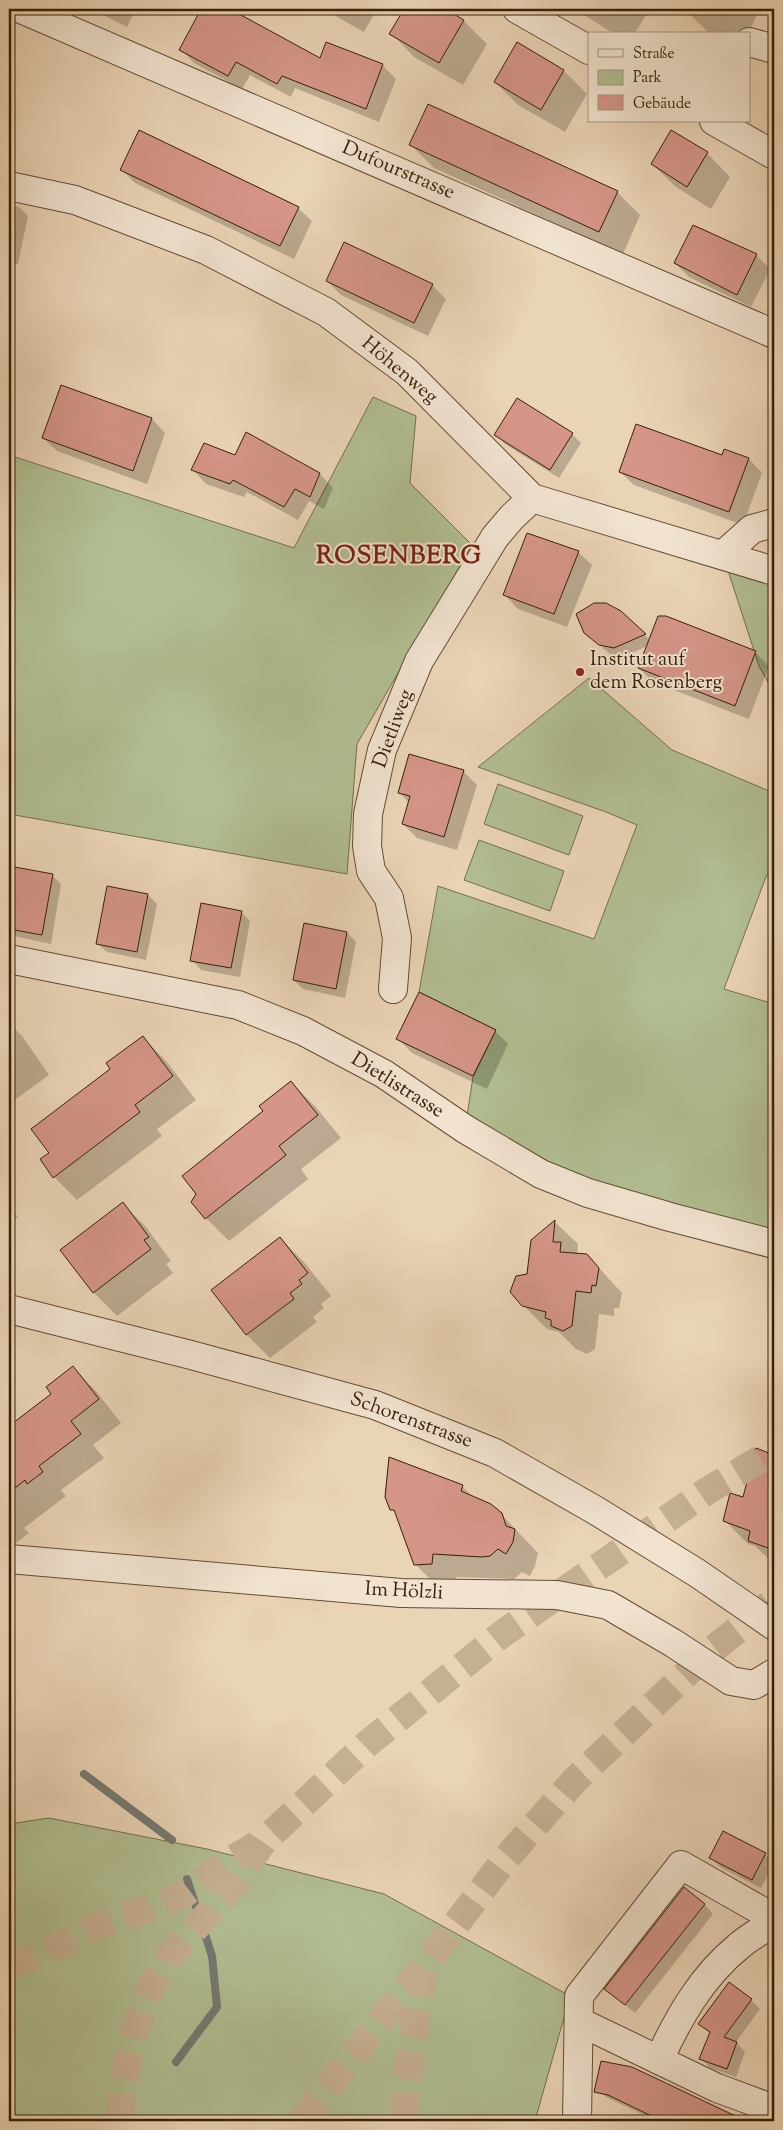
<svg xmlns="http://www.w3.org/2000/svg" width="783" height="2130" font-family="'Sorts Mill Goudy',serif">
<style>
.green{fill:#b1be92;stroke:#746f4c}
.shadow{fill:#0003}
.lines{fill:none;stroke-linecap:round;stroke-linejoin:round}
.stream{stroke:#747972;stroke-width:8}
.building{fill:#d59589;stroke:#362007}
.motorway-tunnel{stroke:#c6b093;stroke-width:28;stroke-dasharray:28 14;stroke-linecap:butt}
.minor-casing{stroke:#634d33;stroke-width:30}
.minor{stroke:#f1e3d0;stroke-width:28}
.poi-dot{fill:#8f2418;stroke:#f1e3d0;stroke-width:2}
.labels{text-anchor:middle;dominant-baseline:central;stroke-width:4;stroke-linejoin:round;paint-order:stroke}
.street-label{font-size:20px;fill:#362007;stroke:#f1e3d0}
.poi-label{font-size:20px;fill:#362007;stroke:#f1e3d0;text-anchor:start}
.district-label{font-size:25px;font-weight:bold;letter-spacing:1px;fill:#7a1f14;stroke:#f1e3d0}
</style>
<rect width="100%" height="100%" fill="#ead4b6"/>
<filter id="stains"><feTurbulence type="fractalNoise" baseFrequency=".004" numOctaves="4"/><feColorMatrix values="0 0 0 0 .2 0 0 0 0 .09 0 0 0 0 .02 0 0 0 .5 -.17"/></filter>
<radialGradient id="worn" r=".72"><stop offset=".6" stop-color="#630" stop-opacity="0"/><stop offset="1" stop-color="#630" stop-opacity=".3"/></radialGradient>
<g class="green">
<polygon points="373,397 416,416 410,483 472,545 357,744 347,874 9,814 9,455 294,548"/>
<polygon points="723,555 774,570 774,693 759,666"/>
<polygon points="589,678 672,750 774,793 774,878 767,874 724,989 774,1004 774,1242 670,1217 465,1129 473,1077 496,1030 419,992 438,886 594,939 637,825 606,812 478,767"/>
<polygon points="498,784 583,816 569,855 484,824"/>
<polygon points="479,840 564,871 550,911 464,880"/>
<polygon points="49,1818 207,1849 384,1894 570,1996 535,2121 9,2121 9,1824"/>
</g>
<g class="shadow">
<polygon points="91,9 136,9 127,27"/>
<polygon points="203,9 228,9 321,60 327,44 383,66 396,79 379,122 295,88 291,97 250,75 242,89 194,63 181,49"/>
<polygon points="323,9 377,9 364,32"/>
<polygon points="405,9 443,9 464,21 487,44 463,85 414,57 391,33"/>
<polygon points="575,9 650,9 634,34 614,34"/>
<polygon points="684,9 758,9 759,10 748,34 710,34"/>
<polygon points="517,44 564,71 587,94 565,132 518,105 495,82"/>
<polygon points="774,95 774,106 771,103"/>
<polygon points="672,132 707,153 730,177 711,209 676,187 652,164"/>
<polygon points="411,145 617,192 640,215 623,254 434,168"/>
<polygon points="122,170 298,208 312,221 294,259 135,183"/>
<polygon points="9,204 19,207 28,216 18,264 9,262"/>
<polygon points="756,255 770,269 751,307 689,277 675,263"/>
<polygon points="327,281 432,285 446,299 428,336 341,295"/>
<polygon points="61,387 152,419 165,433 147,484 57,451 43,438"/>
<polygon points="246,434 320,474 333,488 324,509 309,501 298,520 247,492 244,497 206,484 193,470 235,457"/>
<polygon points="572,434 581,443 559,478 505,444 496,435"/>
<polygon points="722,457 749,459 762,473 743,525 634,485 620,472"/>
<polygon points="578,552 592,565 567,627 518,609 505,595"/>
<polygon points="621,612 650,640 755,652 769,666 749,719 653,682 639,668 647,646 624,657 610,654 585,633"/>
<polygon points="463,771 477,785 457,850 417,838 403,824 409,803 399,792"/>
<polygon points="10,867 52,875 61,884 51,944 9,935"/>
<polygon points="148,895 157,904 146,960 107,952 97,943"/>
<polygon points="241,912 250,921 240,977 201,970 192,960"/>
<polygon points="347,933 356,942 345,998 303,989 294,980"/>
<polygon points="9,1023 22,1036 49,1075 9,1104"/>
<polygon points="495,1031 508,1044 487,1089 412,1053 398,1039"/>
<polygon points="143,1037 166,1061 196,1100 157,1129 162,1136 77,1200 54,1177 112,1069"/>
<polygon points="291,1083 315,1106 341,1138 301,1169 308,1179 229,1241 206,1218 265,1112"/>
<polygon points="123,1204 146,1227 171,1261 166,1264 173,1273 117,1316 94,1293 61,1250"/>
<polygon points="9,1205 18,1217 11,1222 15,1227 9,1231"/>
<polygon points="555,1222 578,1244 577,1254 587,1255 622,1293 619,1308 614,1308 614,1316 599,1314 595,1349 587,1354 576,1349 559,1332 547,1329 523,1305 532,1241"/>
<polygon points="280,1238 304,1262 331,1296 321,1304 324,1308 313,1317 317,1322 270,1358 247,1335 213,1290"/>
<polygon points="73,1368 96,1391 121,1423 93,1445 104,1458 61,1490 66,1496 24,1528 29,1533 13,1545 9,1541 9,1433 53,1394"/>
<polygon points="756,1450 774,1457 774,1564 755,1546 748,1544 725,1521 744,1498"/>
<polygon points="462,1486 474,1498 501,1514 538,1553 535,1566 530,1576 522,1572 514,1579 456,1577 455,1587 439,1588 416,1565 397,1514 392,1509"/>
<polygon points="765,1854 774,1863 761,1888 720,1867 711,1858"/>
<polygon points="704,1904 713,1914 635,2013 606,1989"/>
<polygon points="751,2000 760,2009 736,2042 745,2052 736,2077 710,2068 701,2058 711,2034 700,2024"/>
<polygon points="774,2062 774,2094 769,2088"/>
<polygon points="596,2088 707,2104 751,2121 656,2121 606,2097"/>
</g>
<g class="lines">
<g class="stream">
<polyline points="84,1774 172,1840"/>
<polyline points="176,2062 217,2007 212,1956 187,1879"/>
</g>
</g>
<g class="building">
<polygon points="201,9 230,9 320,58 326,42 383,64 366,109 282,76 277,84 236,62 228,76 179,50"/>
<polygon points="404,9 445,9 464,20 439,63 389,34"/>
<polygon points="517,42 564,70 541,110 494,82"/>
<polygon points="428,104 618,191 599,232 409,145"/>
<polygon points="139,130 299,207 280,246 120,170"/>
<polygon points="671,130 708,152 687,187 651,164"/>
<polygon points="693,225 757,254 737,295 674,263"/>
<polygon points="344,242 433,284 414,323 326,281"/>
<polygon points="61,385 152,418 133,471 42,438"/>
<polygon points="517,398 573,433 550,470 494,435"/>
<polygon points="636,424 722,455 724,449 749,458 729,512 619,472"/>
<polygon points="246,432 320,473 310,497 295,489 284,507 233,480 230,484 191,470 204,443 235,455"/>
<polygon points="527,533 579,551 554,614 503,595"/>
<polygon points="594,603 606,603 621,611 646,634 614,648 599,645 584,633 576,614"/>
<polygon points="658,616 666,616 756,651 735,706 638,668"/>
<polygon points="409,754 464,770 444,837 402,824 410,796 398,793"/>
<polygon points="9,866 53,874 42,935 9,929"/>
<polygon points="107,886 148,894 137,952 96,944"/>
<polygon points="201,903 242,911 231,968 190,961"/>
<polygon points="304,923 347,932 336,989 293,980"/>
<polygon points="419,992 496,1030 473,1076 396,1039"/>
<polygon points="143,1036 173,1076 135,1105 140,1112 53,1178 40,1159 49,1153 31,1129 110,1069 106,1063"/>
<polygon points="291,1081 318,1115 279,1146 286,1155 205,1219 191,1202 196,1194 182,1176 263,1111 259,1106"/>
<polygon points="123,1202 149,1237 144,1240 151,1249 93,1293 60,1250"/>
<polygon points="555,1220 553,1242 561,1242 560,1252 587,1254 599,1268 596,1286 592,1285 591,1293 576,1291 572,1326 563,1331 551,1326 551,1320 545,1318 546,1312 522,1306 510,1292 516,1276 527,1274 531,1240"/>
<polygon points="280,1237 308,1273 299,1280 302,1284 290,1293 294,1299 246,1335 211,1290"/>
<polygon points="73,1366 99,1399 71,1421 81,1434 39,1466 43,1472 27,1484 25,1480 9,1493 9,1426 51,1394 46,1387"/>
<polygon points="756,1448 774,1455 774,1550 748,1541 750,1531 723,1521 730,1493 743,1497"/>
<polygon points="389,1457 463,1485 461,1491 491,1504 502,1513 506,1526 515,1529 513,1542 506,1554 498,1549 490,1556 482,1557 433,1554 432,1564 414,1565 394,1510 390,1510 385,1497"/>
<polygon points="723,1831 766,1853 752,1880 709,1858"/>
<polygon points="684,1887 705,1904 625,2005 604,1989"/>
<polygon points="729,1982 752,1999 724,2037 737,2042 727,2069 699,2059 710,2032 698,2024"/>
<polygon points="601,2061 632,2067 746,2121 662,2121 608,2095 594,2092"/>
</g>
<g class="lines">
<g class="motorway-tunnel">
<polyline points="9,1966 35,1956 114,1919 149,1909 184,1894 224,1864 257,1845"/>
<polyline points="119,2121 124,2080 133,2036 148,1993 170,1956 232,1887 263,1842 367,1744 502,1634 707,1491 774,1451"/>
<polyline points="301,2121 425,1965 503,1862 574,1781 707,1654 774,1601"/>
<polyline points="404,2121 406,2080 424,1969"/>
</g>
<defs>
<g id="minor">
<polyline points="21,9 774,334"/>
<polyline points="517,9 589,50"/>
<polyline points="749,42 774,49"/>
<polyline points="714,121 774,155"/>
<polyline points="9,186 75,200 206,250 326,312 407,372 532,498 774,571"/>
<polyline points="723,555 752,529 774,523"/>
<polyline points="9,959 238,1005 303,1031 384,1074 465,1129 541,1174 588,1193 670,1217 774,1244"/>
<polyline points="393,989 397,938 389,898 371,871 367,846 368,814 382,750 419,661 495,537 512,517 532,498"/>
<polyline points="9,1309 191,1355 375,1405 495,1453 595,1510 697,1573 774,1626"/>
<polyline points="9,1559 401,1593 557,1595 608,1605 673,1643 731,1681 754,1685 774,1673"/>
<polyline points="580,2022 717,2088 774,2109"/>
<path d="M659 2060C678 2018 702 1976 739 1946 749 1937 763 1930 774 1922"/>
<polyline points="577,2121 579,1996 681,1865 774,1918"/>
</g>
</defs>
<use href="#minor" class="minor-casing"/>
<use href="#minor" class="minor"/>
</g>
<circle class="poi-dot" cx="580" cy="672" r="5"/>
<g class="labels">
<g class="street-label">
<text transform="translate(398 171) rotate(23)">Dufourstrasse</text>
<text transform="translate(399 371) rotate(40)">Höhenweg</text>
<text transform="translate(394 729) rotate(-70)">Dietliweg</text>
<text transform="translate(397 1086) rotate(32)">Dietlistrasse</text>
<text transform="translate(411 1421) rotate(20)">Schorenstrasse</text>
<text transform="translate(404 1592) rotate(3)">Im Hölzli</text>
</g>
<g class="poi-label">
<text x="590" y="660">Institut auf<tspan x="590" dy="23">dem Rosenberg</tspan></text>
</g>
<g class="district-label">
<text x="399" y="557">ROSENBERG</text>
</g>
</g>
<rect width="783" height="2130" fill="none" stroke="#ead4b6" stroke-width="30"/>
<rect x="10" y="10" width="763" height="2110" fill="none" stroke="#362007" stroke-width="2.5"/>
<rect x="15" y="15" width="753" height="2100" fill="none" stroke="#362007"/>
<rect x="588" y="32" width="162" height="90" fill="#f1e3d0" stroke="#a69580"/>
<rect x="598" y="49" width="25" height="8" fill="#f1e3d0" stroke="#a69580"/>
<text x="633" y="58" font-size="15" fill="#362007">Straße</text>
<rect x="598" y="70" width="25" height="15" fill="#b1be92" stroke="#a69580"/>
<text x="633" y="82" font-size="15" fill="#362007">Park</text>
<rect x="598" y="95" width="25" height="15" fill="#d59589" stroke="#a69580"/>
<text x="633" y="108" font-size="15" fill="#362007">Gebäude</text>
<rect width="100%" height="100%" filter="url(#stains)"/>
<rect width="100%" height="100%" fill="url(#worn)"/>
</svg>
